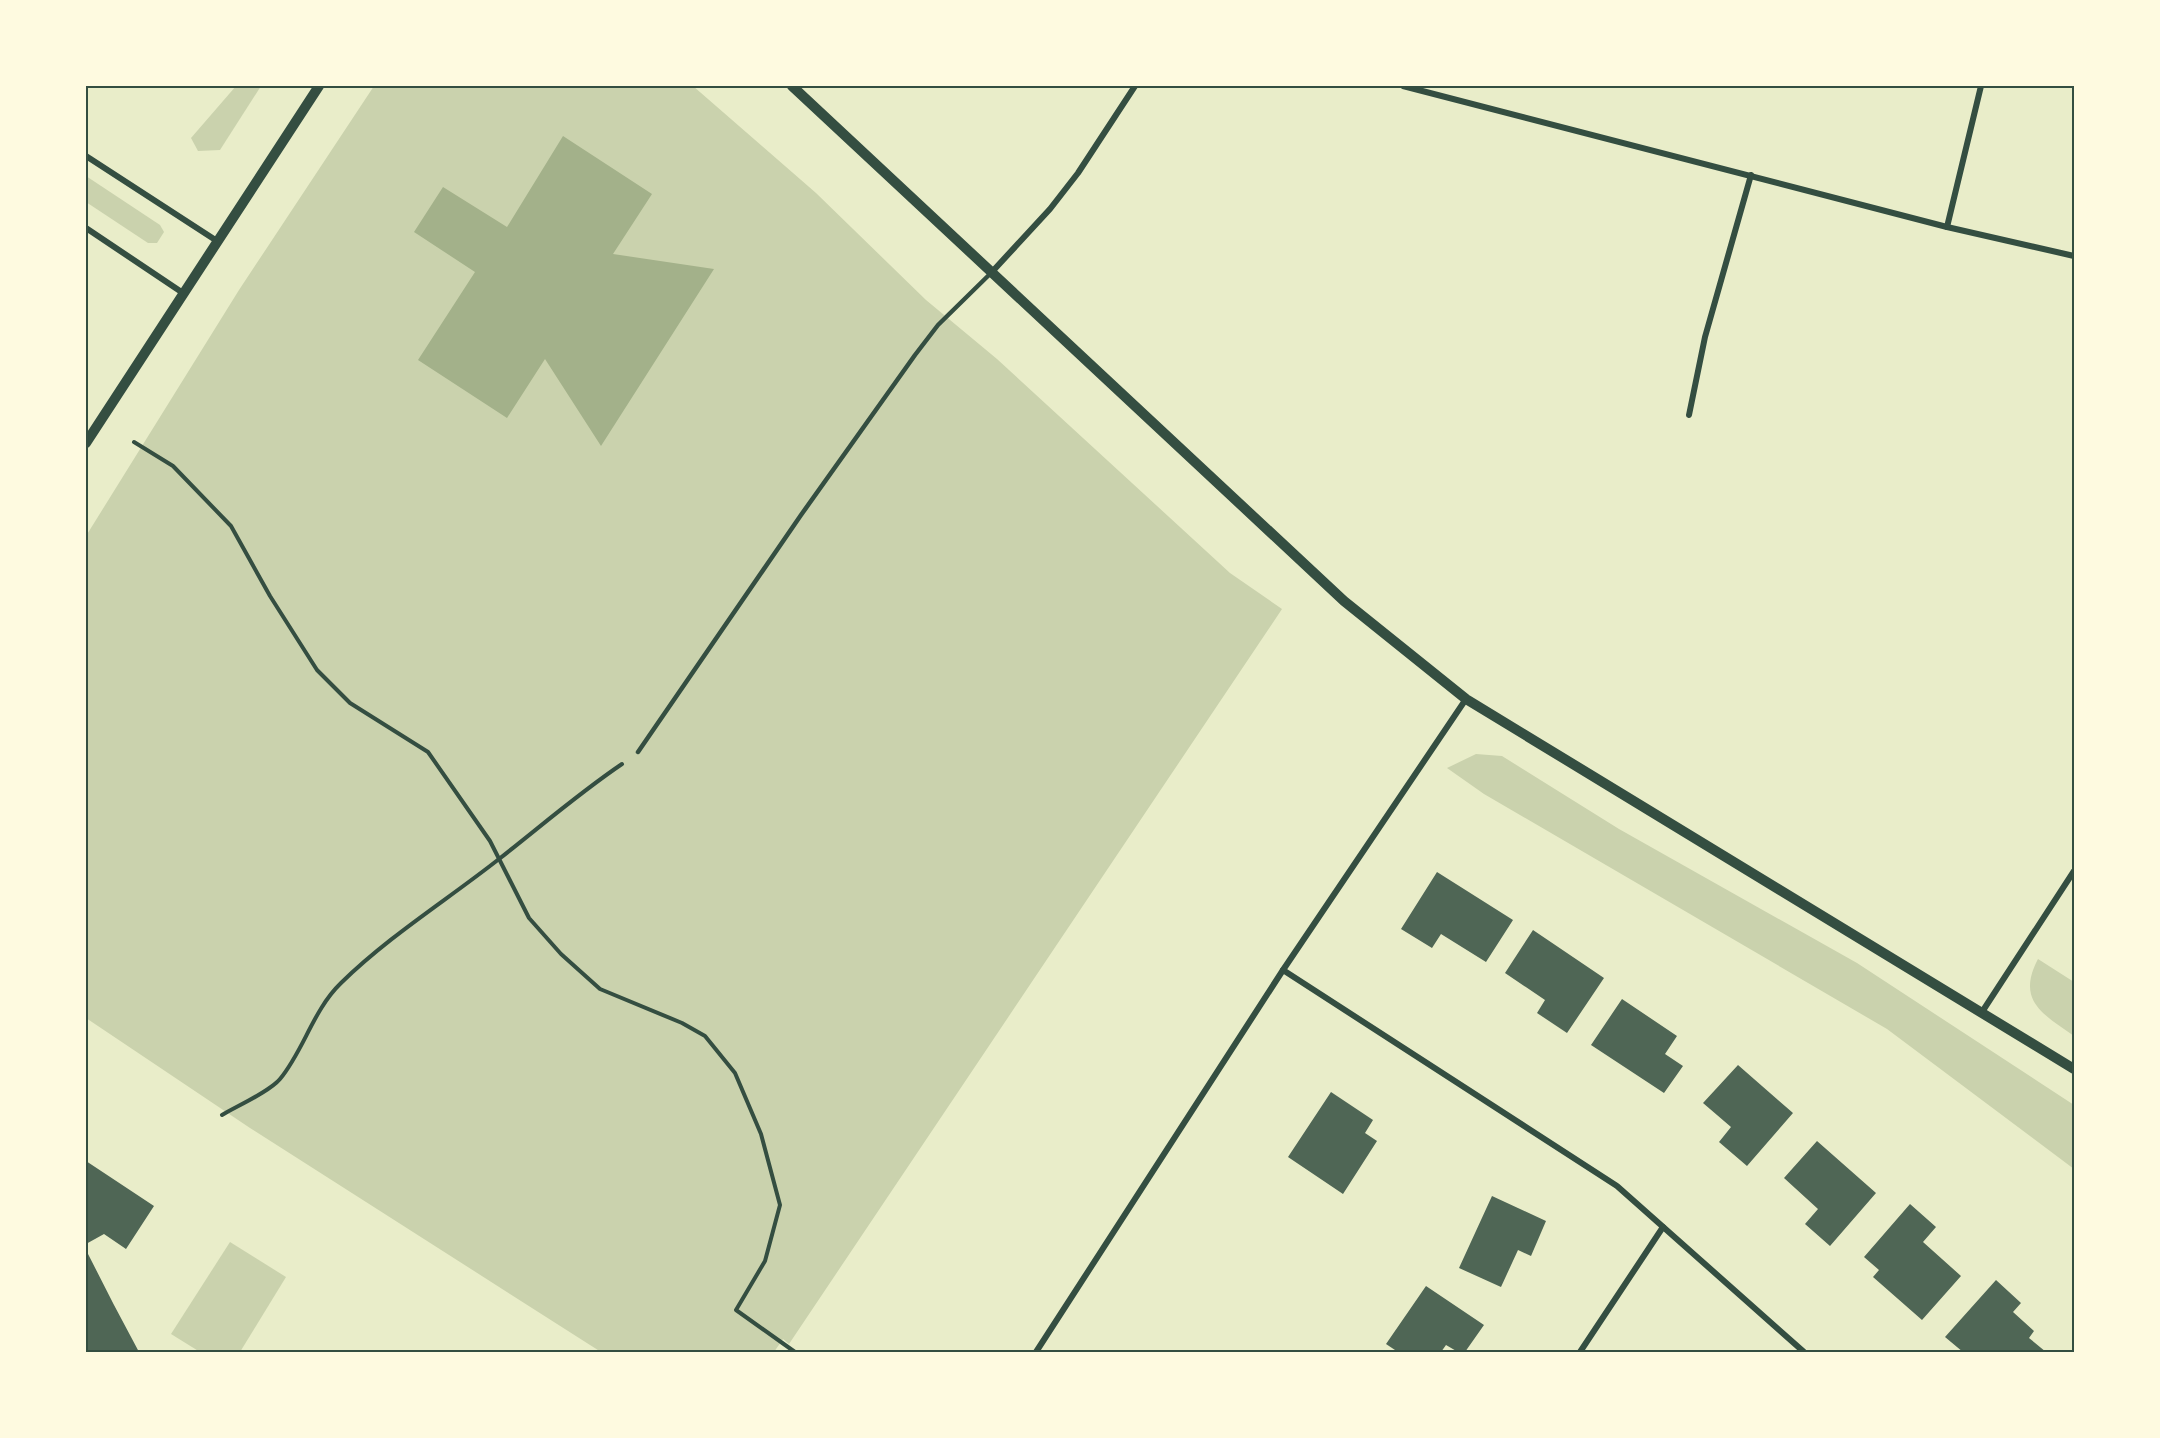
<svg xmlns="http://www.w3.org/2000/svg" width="2160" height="1438" font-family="'Exo 2',sans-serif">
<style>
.green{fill:#cad2ad}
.water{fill:#a3b18a}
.building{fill:#4f6655}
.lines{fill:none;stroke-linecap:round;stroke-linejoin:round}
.path{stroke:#344e41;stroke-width:4}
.service{stroke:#344e41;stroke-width:4.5}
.minor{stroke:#344e41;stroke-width:6}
.tertiary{stroke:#344e41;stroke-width:10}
.neatline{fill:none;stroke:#344e41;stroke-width:2}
</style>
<rect width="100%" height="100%" fill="#e9edc9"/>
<g class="green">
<polygon points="236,86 261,86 220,150 198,151 191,138"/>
<polygon points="374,86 693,86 816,193 926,300 997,359 1230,573 1282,609 789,1344 783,1339 774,1352 601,1352 250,1128 86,1018 86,536 239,290"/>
<polygon points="86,176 160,225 164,232 157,243 148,243 86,202"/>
<polygon points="1476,754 1502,756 1619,829 1857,963 2074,1105 2074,1169 1887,1029 1484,794 1447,768"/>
<path d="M2038 959 2074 982V1036C2043 1014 2016 1001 2038 959Z"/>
<polygon points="230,1242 286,1277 240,1352 200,1352 171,1334"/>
</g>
<polygon class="water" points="563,136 652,194 613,254 714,269 601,446 545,359 507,418 418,360 475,272 414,232 443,187 507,227"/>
<g class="building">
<polygon points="1437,872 1513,920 1486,962 1441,934 1432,948 1401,929"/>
<polygon points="1533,930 1604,978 1567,1033 1537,1013 1545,1000 1505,973"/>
<polygon points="1622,999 1677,1036 1665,1054 1683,1066 1664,1093 1591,1045"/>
<polygon points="1738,1065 1793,1113 1747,1166 1719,1142 1731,1127 1703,1103"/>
<polygon points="1331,1092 1373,1120 1365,1133 1377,1141 1343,1194 1288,1157"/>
<polygon points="1817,1141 1876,1193 1830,1246 1805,1224 1818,1209 1784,1178"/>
<polygon points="86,1161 154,1206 126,1249 104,1234 86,1244"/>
<polygon points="1492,1196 1546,1221 1531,1256 1518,1250 1501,1287 1459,1268"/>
<polygon points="1910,1204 1936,1227 1923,1242 1961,1276 1922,1320 1873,1277 1879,1270 1864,1257"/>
<polygon points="86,1250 114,1305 139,1352 86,1352"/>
<polygon points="1996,1280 2021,1303 2013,1312 2034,1331 2029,1338 2046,1352 1963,1352 1945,1337"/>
<polygon points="1426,1286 1484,1325 1465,1352 1458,1352 1446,1345 1441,1352 1398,1352 1386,1344"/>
</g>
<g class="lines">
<g class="path">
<polyline points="134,442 173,466 231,526 270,596 317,670 350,703 428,752 490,841 529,918 561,954 600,989 682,1023 705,1036 735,1073 761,1134 780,1205 765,1261 736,1310 795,1352"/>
<path d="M222 1115C237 1106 269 1092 280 1079 304 1050 313 1010 341 983 389 936 447 900 499 859 540 827 579 793 622 764"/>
</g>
<polyline class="service" points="638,752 801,515 915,355 938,325 991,273"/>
<g class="minor">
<polyline points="1403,86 1947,227 2074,256"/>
<polyline points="86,156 217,241"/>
<polyline points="1947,227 1981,86"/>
<polyline points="86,228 183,293"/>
<polyline points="991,273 1050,209 1078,173 1135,86"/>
<polyline points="1689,415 1705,337 1751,175"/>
<polyline points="1283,970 1617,1186 1804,1352"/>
<polyline points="1982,1012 2074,871"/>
<polyline points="1036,1352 1283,970 1466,699"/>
<polyline points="1580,1352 1663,1227"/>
</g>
<g class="tertiary">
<polyline points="792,86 1344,601 1466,699 2074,1069"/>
<polyline points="86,443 319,86"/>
</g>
</g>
<rect width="2160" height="1438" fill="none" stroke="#fefae0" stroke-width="174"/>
<rect x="87" y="87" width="1986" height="1264" class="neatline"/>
</svg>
